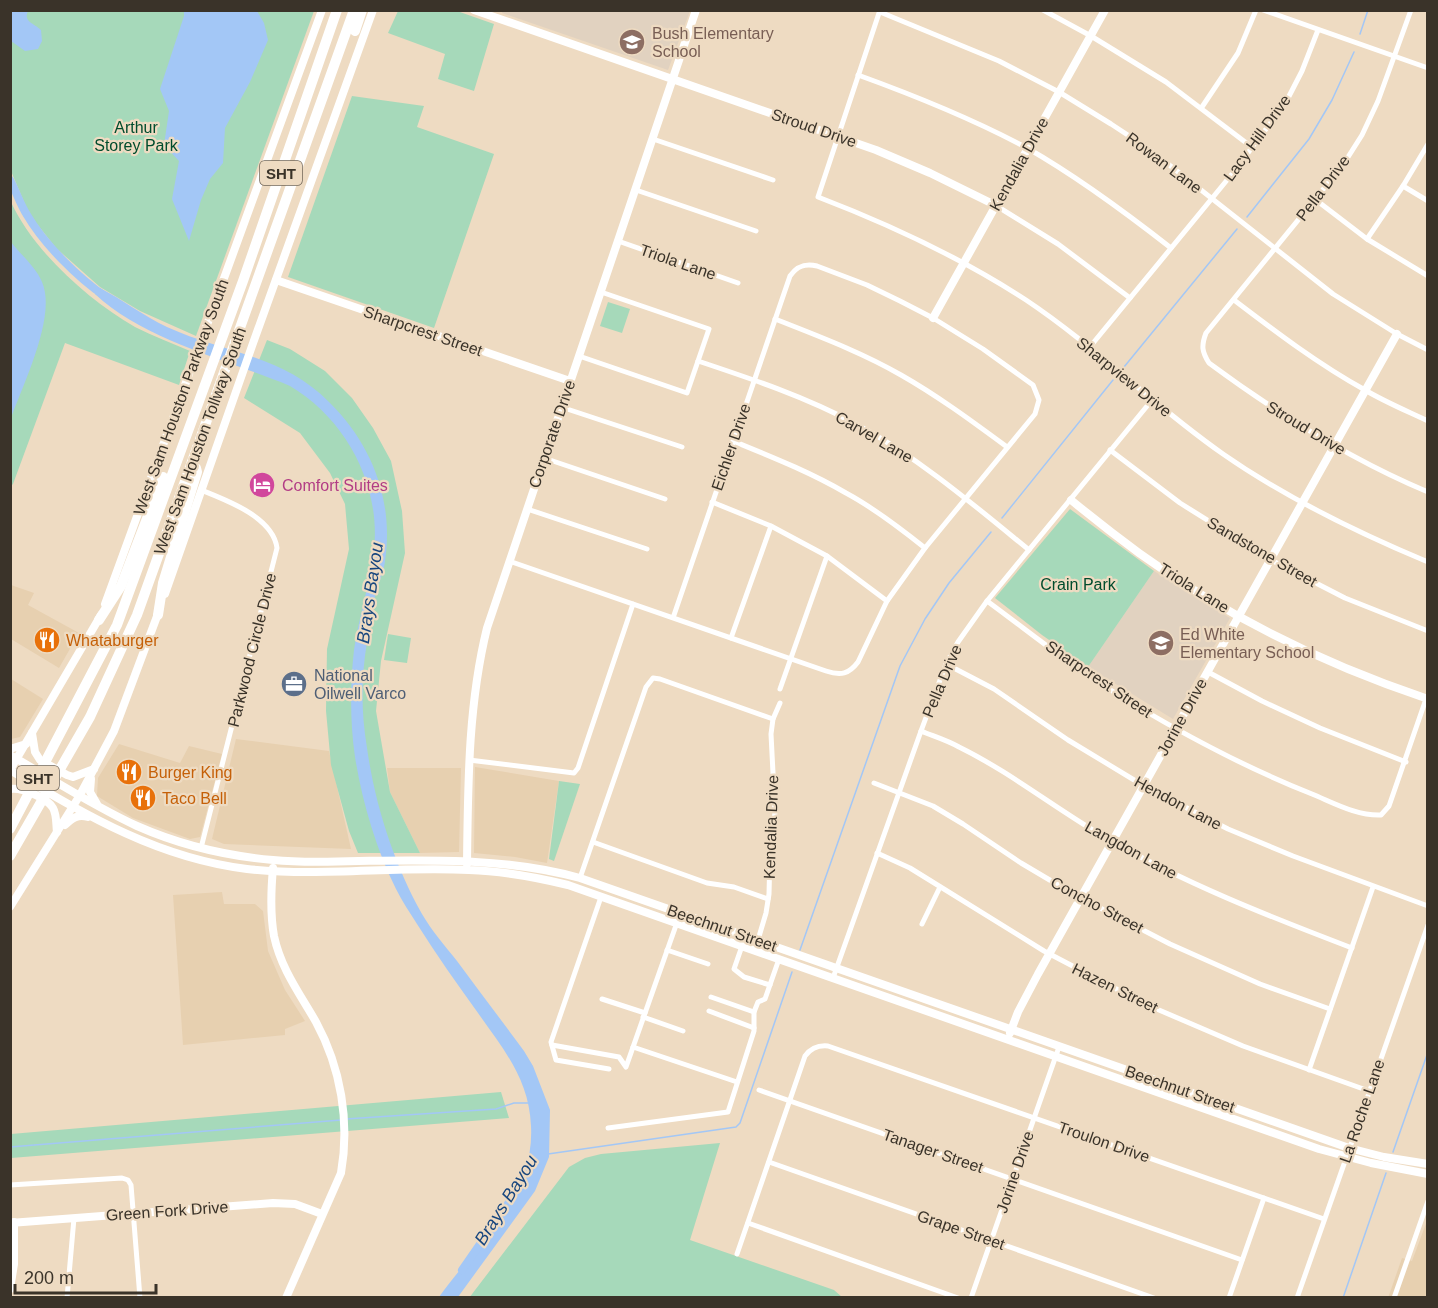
<svg xmlns="http://www.w3.org/2000/svg" width="1438" height="1308" font-family="Arial,sans-serif">
<style>
.built{fill:#e7d0b0}
.education{fill:#e1d2c0}
.green{fill:#a6d9ba}
.water{fill:#a3c7f6}
.lines{fill:none;stroke-linecap:round;stroke-linejoin:round}
.stream{stroke:#a3c7f6;stroke-width:1.5}
.river{stroke:#a3c7f6;stroke-width:8}
.street{stroke:#fff;stroke-width:5}
.secondary{stroke:#fff;stroke-width:8}
.highway{stroke:#fff;stroke-width:10}
.labels{text-anchor:middle;dominant-baseline:central;stroke-width:4.5;stroke-linejoin:round;paint-order:stroke}
.shield{fill:#eedbc2;stroke:#706557;stroke-width:1.5}
.shield-label{font-size:15px;font-weight:bold;fill:#3a3329}
.education-label{font-size:16px;fill:#785e54;stroke:#eedbc2;text-anchor:start}
.park-label{font-size:16px;fill:#004c2d;stroke:#eedbc2}
.street-label{font-size:16px;fill:#3a3329;stroke:#eedbc2}
.hotel-label{font-size:16px;fill:#b23c85;stroke:#eedbc2;text-anchor:start}
.food-label{font-size:16px;fill:#c56008;stroke:#eedbc2;text-anchor:start}
.service-label{font-size:16px;fill:#4e5e75;stroke:#eedbc2;text-anchor:start}
.water-label{font-size:18px;font-style:italic;fill:#17467e;stroke:#eedbc2}
</style>
<rect width="100%" height="100%" fill="#eedbc2"/>
<g class="built">
<polygon points="11,585 34,593 28,605 79,633 59,668 11,639"/>
<polygon points="11,679 43,699 20,737 11,739"/>
<polygon points="236,739 329,751 351,849 224,844 212,839"/>
<polygon points="119,744 180,763 189,746 222,754 200,837 190,839 133,818 97,796 98,778"/>
<polygon points="475,767 559,781 547,863 515,857 474,853"/>
<polygon points="387,768 461,768 459,852 420,853 390,792"/>
<polygon points="222,892 224,904 255,904 263,911 268,951 285,990 305,1021 285,1029 285,1035 183,1045 173,895"/>
<polygon points="1427,1221 1427,1297 1388,1298 1402,1258 1412,1261"/>
</g>
<g class="education">
<polygon points="503,10 690,10 690,11 668,70 502,13"/>
<polygon points="1154,571 1230,618 1173,719 1088,667"/>
</g>
<g class="green">
<polygon points="10,11 314,11 196,336 140,311 100,287 56,248 29,214 11,171"/>
<polygon points="398,11 457,11 494,24 474,91 438,79 445,54 388,33"/>
<polygon points="352,96 424,106 417,127 494,154 434,328 288,277"/>
<path d="M10 200C33 251 87 299 135 327 153 336 172 343 190 351L179 385 65 343 13 484 11 486Z"/>
<polygon points="608,302 630,309 622,333 600,326"/>
<polygon points="267,340 290,349 325,371 352,398 373,428 391,461 402,511 405,553 381,661 376,711 390,792 420,853 358,853 349,831 331,765 326,711 327,649 349,549 345,504 330,473 300,433 244,398"/>
<polygon points="1070,509 1154,571 1088,667 1042,635 995,598"/>
<polygon points="388,634 411,638 407,663 384,660"/>
<polygon points="559,781 580,784 554,861 549,859"/>
<polygon points="501,1092 509,1118 11,1158 11,1134"/>
<polygon points="720,1143 690,1240 834,1290 842,1297 469,1298 569,1167 585,1158 601,1154"/>
</g>
<g class="water">
<path d="M10 11H28C23 22 34 23 41 30L42 41 38 49 25 51 11 41Z"/>
<polygon points="257,11 264,23 268,40 250,82 225,128 223,163 210,179 201,200 189,241 172,199 179,161 164,145 169,111 160,89 184,16 184,11"/>
<path d="M11 242C20 254 36 267 42 282 57 316 23 384 11 418Z"/>
<path d="M100 288C123 300 144 316 167 327 224 353 283 355 329 402 372 444 394 501 385 561 384 570 380 580 377 589 372 606 370 624 367 642 361 678 361 712 367 748 375 805 394 864 422 914 432 931 445 946 457 961 479 991 502 1021 524 1051L533 1066 550 1110 549 1157 535 1191 458 1297H439C476 1245 535 1197 531 1126 529 1079 504 1050 478 1013 457 984 436 954 417 924 410 913 402 901 396 889 376 849 362 801 355 757 350 723 350 685 354 650 359 616 370 584 374 550 381 485 346 419 290 386 228 360 144 340 95 294Z"/>
</g>
<g class="lines">
<g class="stream">
<polyline points="1360,34 1368,10"/>
<polyline points="1247,217 1309,139 1332,100 1354,52"/>
<polyline points="1124,367 1237,229"/>
<polyline points="1002,518 1113,380"/>
<polyline points="800,950 900,666 925,619 949,583 991,532"/>
<polyline points="346,1119 496,1109 514,1103 529,1103"/>
<polyline points="10,1147 341,1120"/>
<polyline points="1393,1152 1428,1052"/>
<polyline points="548,1154 736,1127 740,1123 792,972"/>
<polyline points="1343,1298 1386,1173"/>
</g>
<g class="river">
<path d="M10 180C16 191 20 204 27 215 44 244 78 278 106 297"/>
<polyline points="462,1270 525,1179"/>
</g>
<g class="street">
<path d="M880 10 818 197C891 225 960 257 1026 300 1095 346 1154 406 1223 454 1286 498 1356 532 1428 562"/>
<polyline points="1043,10 1091,36 1166,82 1253,148"/>
<polyline points="1263,10 1428,68"/>
<path d="M1411 10 1378 101 1362 135 1343 165 1206 333C1201 346 1202 352 1209 363 1278 414 1349 459 1428 492"/>
<polyline points="880,12 999,61 1059,92 1111,124 1149,149 1333,294 1397,334 1428,350"/>
<path d="M858 75C916 96 973 119 1027 148 1078 177 1125 212 1171 248"/>
<polyline points="1202,107 1238,53 1256,10"/>
<polyline points="653,139 773,180"/>
<polyline points="1403,186 1428,201"/>
<polyline points="636,190 756,231"/>
<polyline points="1316,200 1367,239 1428,276"/>
<polyline points="995,205 1058,244 1130,298"/>
<polyline points="1367,239 1403,186 1428,144"/>
<polyline points="618,241 738,283"/>
<path d="M1234 300C1276 332 1318 364 1365 390 1385 402 1407 411 1428 421"/>
<path d="M775 319C818 336 861 352 901 375 938 396 973 422 1007 447"/>
<polyline points="1089,348 1232,174 1285,104 1302,71 1318,30"/>
<polyline points="579,356 687,393 709,329 601,292"/>
<path d="M698 361C752 379 806 397 856 424 919 458 974 505 1029 550"/>
<polyline points="561,407 682,447"/>
<path d="M733 441C772 457 810 472 846 493 874 508 900 528 925 548"/>
<polyline points="1110,450 1180,503 1271,560 1345,598 1428,631"/>
<polyline points="544,458 665,499"/>
<path d="M201 490C226 500 273 517 277 548L201 848"/>
<polyline points="712,502 771,526 827,556 887,601"/>
<polyline points="527,509 647,549"/>
<path d="M509 561 826 671C841 676 849 674 858 662L887 601 925 548 1035 414 1039 400 1033 385 983 349 933 318 900 301 867 285 817 266C805 263 797 266 790 276L673 618"/>
<path d="M987 601C1021 626 1055 653 1090 677 1160 722 1234 763 1312 794 1334 803 1357 816 1381 815L1389 806 1426 699"/>
<polyline points="731,638 771,526"/>
<polyline points="946,664 994,689 1068,740 1144,786 1228,829 1293,856 1428,906"/>
<polyline points="1208,672 1262,701 1320,728 1406,762"/>
<polyline points="780,689 827,556"/>
<path d="M921 731C933 736 947 740 959 747 1010 772 1056 809 1106 838 1184 883 1268 916 1352 948"/>
<polyline points="469,760 574,773 578,768 633,604"/>
<polyline points="874,783 933,806 963,824 1021,863 1075,895 1170,944 1260,984 1330,1009"/>
<polyline points="593,842 707,883 734,887 768,899"/>
<polyline points="877,853 910,868 1044,951 1145,1004 1243,1046 1369,1091"/>
<polyline points="580,878 646,687 653,678 660,679 773,719"/>
<polyline points="601,897 551,1042 556,1060 609,1069"/>
<polyline points="922,924 940,887"/>
<polyline points="742,946 734,969 744,977 770,985"/>
<polyline points="667,950 708,964"/>
<polyline points="755,950 766,913 769,894 770,854 775,812 771,734 773,719 780,703"/>
<polyline points="833,978 921,731 946,664 958,642 987,601 1152,400"/>
<polyline points="711,997 754,1012"/>
<polyline points="602,999 645,1013"/>
<polyline points="709,1011 754,1028"/>
<polyline points="643,1017 683,1031"/>
<polyline points="552,1045 619,1057 626,1067 680,914"/>
<polyline points="633,1047 737,1082"/>
<polyline points="1309,1070 1373,887"/>
<polyline points="759,1090 1242,1260"/>
<polyline points="608,1128 728,1112 754,1031 754,1012 758,1002 765,999 779,959"/>
<polyline points="769,1162 1154,1298"/>
<polyline points="10,1185 122,1178 128,1180 131,1185 140,1298"/>
<polyline points="748,1223 958,1298"/>
<path d="M737 1254 805 1056C811 1048 818 1045 828 1046L1324 1219"/>
<polyline points="67,1298 74,1218"/>
<polyline points="971,1298 1059,1047"/>
<polyline points="1229,1298 1264,1198"/>
<polyline points="1297,1298 1428,925"/>
<polyline points="1394,1298 1428,1201"/>
</g>
<g class="secondary">
<polyline points="474,10 876,150 930,173 995,205"/>
<polyline points="276,280 570,381"/>
<polyline points="933,318 1105,10"/>
<path d="M1071 500C1093 518 1116 536 1139 553 1226 616 1326 665 1428 699"/>
<polyline points="165,594 252,346 373,10"/>
<polyline points="105,604 322,10"/>
<polyline points="32,733 35,752 40,760 67,775 73,777 94,769"/>
<polyline points="10,749 26,744"/>
<path d="M10 755C52 779 93 806 137 826 180 845 227 856 273 860 302 863 331 862 359 861 434 860 507 858 580 878L1349 1148 1384 1157 1428 1164"/>
<path d="M10 770C86 815 157 858 247 869 321 877 395 866 469 870 503 871 535 877 568 885L1319 1149 1371 1163 1428 1174"/>
<polyline points="10,770 101,615"/>
<polyline points="91,779 90,792 97,804"/>
<path d="M10 789C22 787 47 798 53 808 57 815 56 825 57 832"/>
<path d="M65 825C72 818 78 814 88 817"/>
<path d="M467 864C468 785 468 705 487 628L696 10"/>
<path d="M273 868C271 890 270 914 274 936 281 969 300 994 316 1022 341 1068 350 1122 341 1173L286 1298"/>
<polyline points="10,907 80,795 114,731 159,611"/>
<polyline points="1010,1033 1018,1012 1038,974 1397,334"/>
<polyline points="10,1223 273,1203 295,1204 322,1214"/>
<polyline points="10,1289 14,1264 14,1222"/>
</g>
<g class="highway">
<polyline points="355,31 362,10"/>
<polyline points="158,615 163,583 197,472 196,468"/>
<polyline points="99,620 121,586 163,477"/>
<polyline points="10,829 117,625 243,281 337,10"/>
<polyline points="10,856 90,717 137,615 354,10"/>
</g>
</g>
<defs>
<symbol id="school-disc" viewBox="-11 -11 22 22"><circle r="9.5" fill="#8d6e63" stroke="#eedbc2"/><path d="M0-5L7-2L0 1L-7-2ZM-4 1L0 2.5L4 1V4Q0 6-4 4Z" fill="#fff"/></symbol>
<symbol id="hotel-disc" viewBox="-11 -11 22 22"><circle r="9.5" fill="#d1479c" stroke="#eedbc2"/><path d="M-6-4.5h1.5V1H6V5H4.5V3h-9V5H-6ZM-4 0a1.8 1.8 0 1 1 3.6 0ZM.5 0V-2.5h3Q6-2.5 6 0Z" fill="#fff"/></symbol>
<symbol id="restaurant-disc" viewBox="-11 -11 22 22"><circle r="9.5" fill="#e8710a" stroke="#eedbc2"/><path d="M-5-6h1v4h1v-4h1v4h1v-4h1v5L-1.5 .5V6h-2V.5L-5-1ZM5-6V6H3V1.5H1.5Q1.5-4 5-6Z" fill="#fff"/></symbol>
<symbol id="office-disc" viewBox="-11 -11 22 22"><circle r="9.5" fill="#5c6f8a" stroke="#eedbc2"/><path d="M-6-3h4V-5.5h4V-3h4V5H-6ZM-1-4.5V-3h2v-1.5ZM-6 0V1H6V0Z" fill="#fff"/></symbol>
</defs>
<g fill-rule="evenodd">
<use href="#school-disc" x="617" y="27" width="30" height="30"/>
<use href="#hotel-disc" x="247" y="470" width="30" height="30"/>
<use href="#restaurant-disc" x="32" y="625" width="30" height="30"/>
<use href="#school-disc" x="1146" y="628" width="30" height="30"/>
<use href="#office-disc" x="279" y="669" width="30" height="30"/>
<use href="#restaurant-disc" x="114" y="757" width="30" height="30"/>
<use href="#restaurant-disc" x="128" y="783" width="30" height="30"/>
</g>
<g class="labels">
<g class="shield">
<rect x="260" y="161" width="42" height="24" rx="4.5"/>
<rect x="17" y="766" width="42" height="24" rx="4.5"/>
</g>
<g class="shield-label">
<text x="281" y="173">SHT</text>
<text x="38" y="778">SHT</text>
</g>
<g class="education-label">
<text x="652" y="33">Bush Elementary<tspan x="652" dy="18">School</tspan></text>
<text x="1180" y="634">Ed White<tspan x="1180" dy="18">Elementary School</tspan></text>
</g>
<g class="park-label">
<text x="136" y="127">Arthur<tspan x="136" dy="18">Storey Park</tspan></text>
<text x="1078" y="584">Crain Park</text>
</g>
<g class="street-label">
<text transform="translate(814 128) rotate(19)">Stroud Drive</text>
<text transform="translate(1257 138) rotate(-54)">Lacy Hill Drive</text>
<text transform="translate(1164 163) rotate(37)">Rowan Lane</text>
<text transform="translate(1019 164) rotate(-61)">Kendalia Drive</text>
<text transform="translate(1323 188) rotate(-53)">Pella Drive</text>
<text transform="translate(678 262) rotate(19)">Triola Lane</text>
<text transform="translate(423 331) rotate(19)">Sharpcrest Street</text>
<text transform="translate(1124 377) rotate(39)">Sharpview Drive</text>
<text transform="translate(181 397) rotate(-70)">West Sam Houston Parkway South</text>
<text transform="translate(1306 428) rotate(31)">Stroud Drive</text>
<text transform="translate(552 434) rotate(-71)">Corporate Drive</text>
<text transform="translate(874 437) rotate(30)">Carvel Lane</text>
<text transform="translate(200 441) rotate(-70)">West Sam Houston Tollway South</text>
<text transform="translate(731 447) rotate(-71)">Eichler Drive</text>
<text transform="translate(1262 552) rotate(30)">Sandstone Street</text>
<text transform="translate(1194 588) rotate(32)">Triola Lane</text>
<text transform="translate(252 650) rotate(-76)">Parkwood Circle Drive</text>
<text transform="translate(1099 679) rotate(34)">Sharpcrest Street</text>
<text transform="translate(942 681) rotate(-67)">Pella Drive</text>
<text transform="translate(1182 717) rotate(-61)">Jorine Drive</text>
<text transform="translate(1178 803) rotate(28)">Hendon Lane</text>
<text transform="translate(771 827) rotate(-88)">Kendalia Drive</text>
<text transform="translate(1131 850) rotate(29)">Langdon Lane</text>
<text transform="translate(1097 905) rotate(28)">Concho Street</text>
<text transform="translate(722 928) rotate(19)">Beechnut Street</text>
<text transform="translate(1115 988) rotate(26)">Hazen Street</text>
<text transform="translate(1180 1089) rotate(19)">Beechnut Street</text>
<text transform="translate(1362 1111) rotate(-71)">La Roche Lane</text>
<text transform="translate(1104 1142) rotate(19)">Troulon Drive</text>
<text transform="translate(933 1151) rotate(19)">Tanager Street</text>
<text transform="translate(1015 1172) rotate(-71)">Jorine Drive</text>
<text transform="translate(167 1211) rotate(-4)">Green Fork Drive</text>
<text transform="translate(961 1230) rotate(19)">Grape Street</text>
</g>
<g class="hotel-label">
<text x="282" y="485">Comfort Suites</text>
</g>
<g class="food-label">
<text x="66" y="640">Whataburger</text>
<text x="148" y="772">Burger King</text>
<text x="162" y="798">Taco Bell</text>
</g>
<g class="service-label">
<text x="314" y="675">National<tspan x="314" dy="18">Oilwell Varco</tspan></text>
</g>
<g class="water-label">
<text transform="translate(370 593) rotate(-82)">Brays Bayou</text>
<text transform="translate(506 1200) rotate(-58)">Brays Bayou</text>
</g>
</g>
<rect width="1438" height="1308" fill="none" stroke="#3a3329" stroke-width="24"/>
<path d="M15 1284v9h141v-9" fill="none" stroke="#3a3329" stroke-width="3"/>
<text x="24" y="1284" font-size="18" fill="#3a3329" stroke="#eedbc2" stroke-width="4.5" paint-order="stroke">200 m</text>
</svg>
